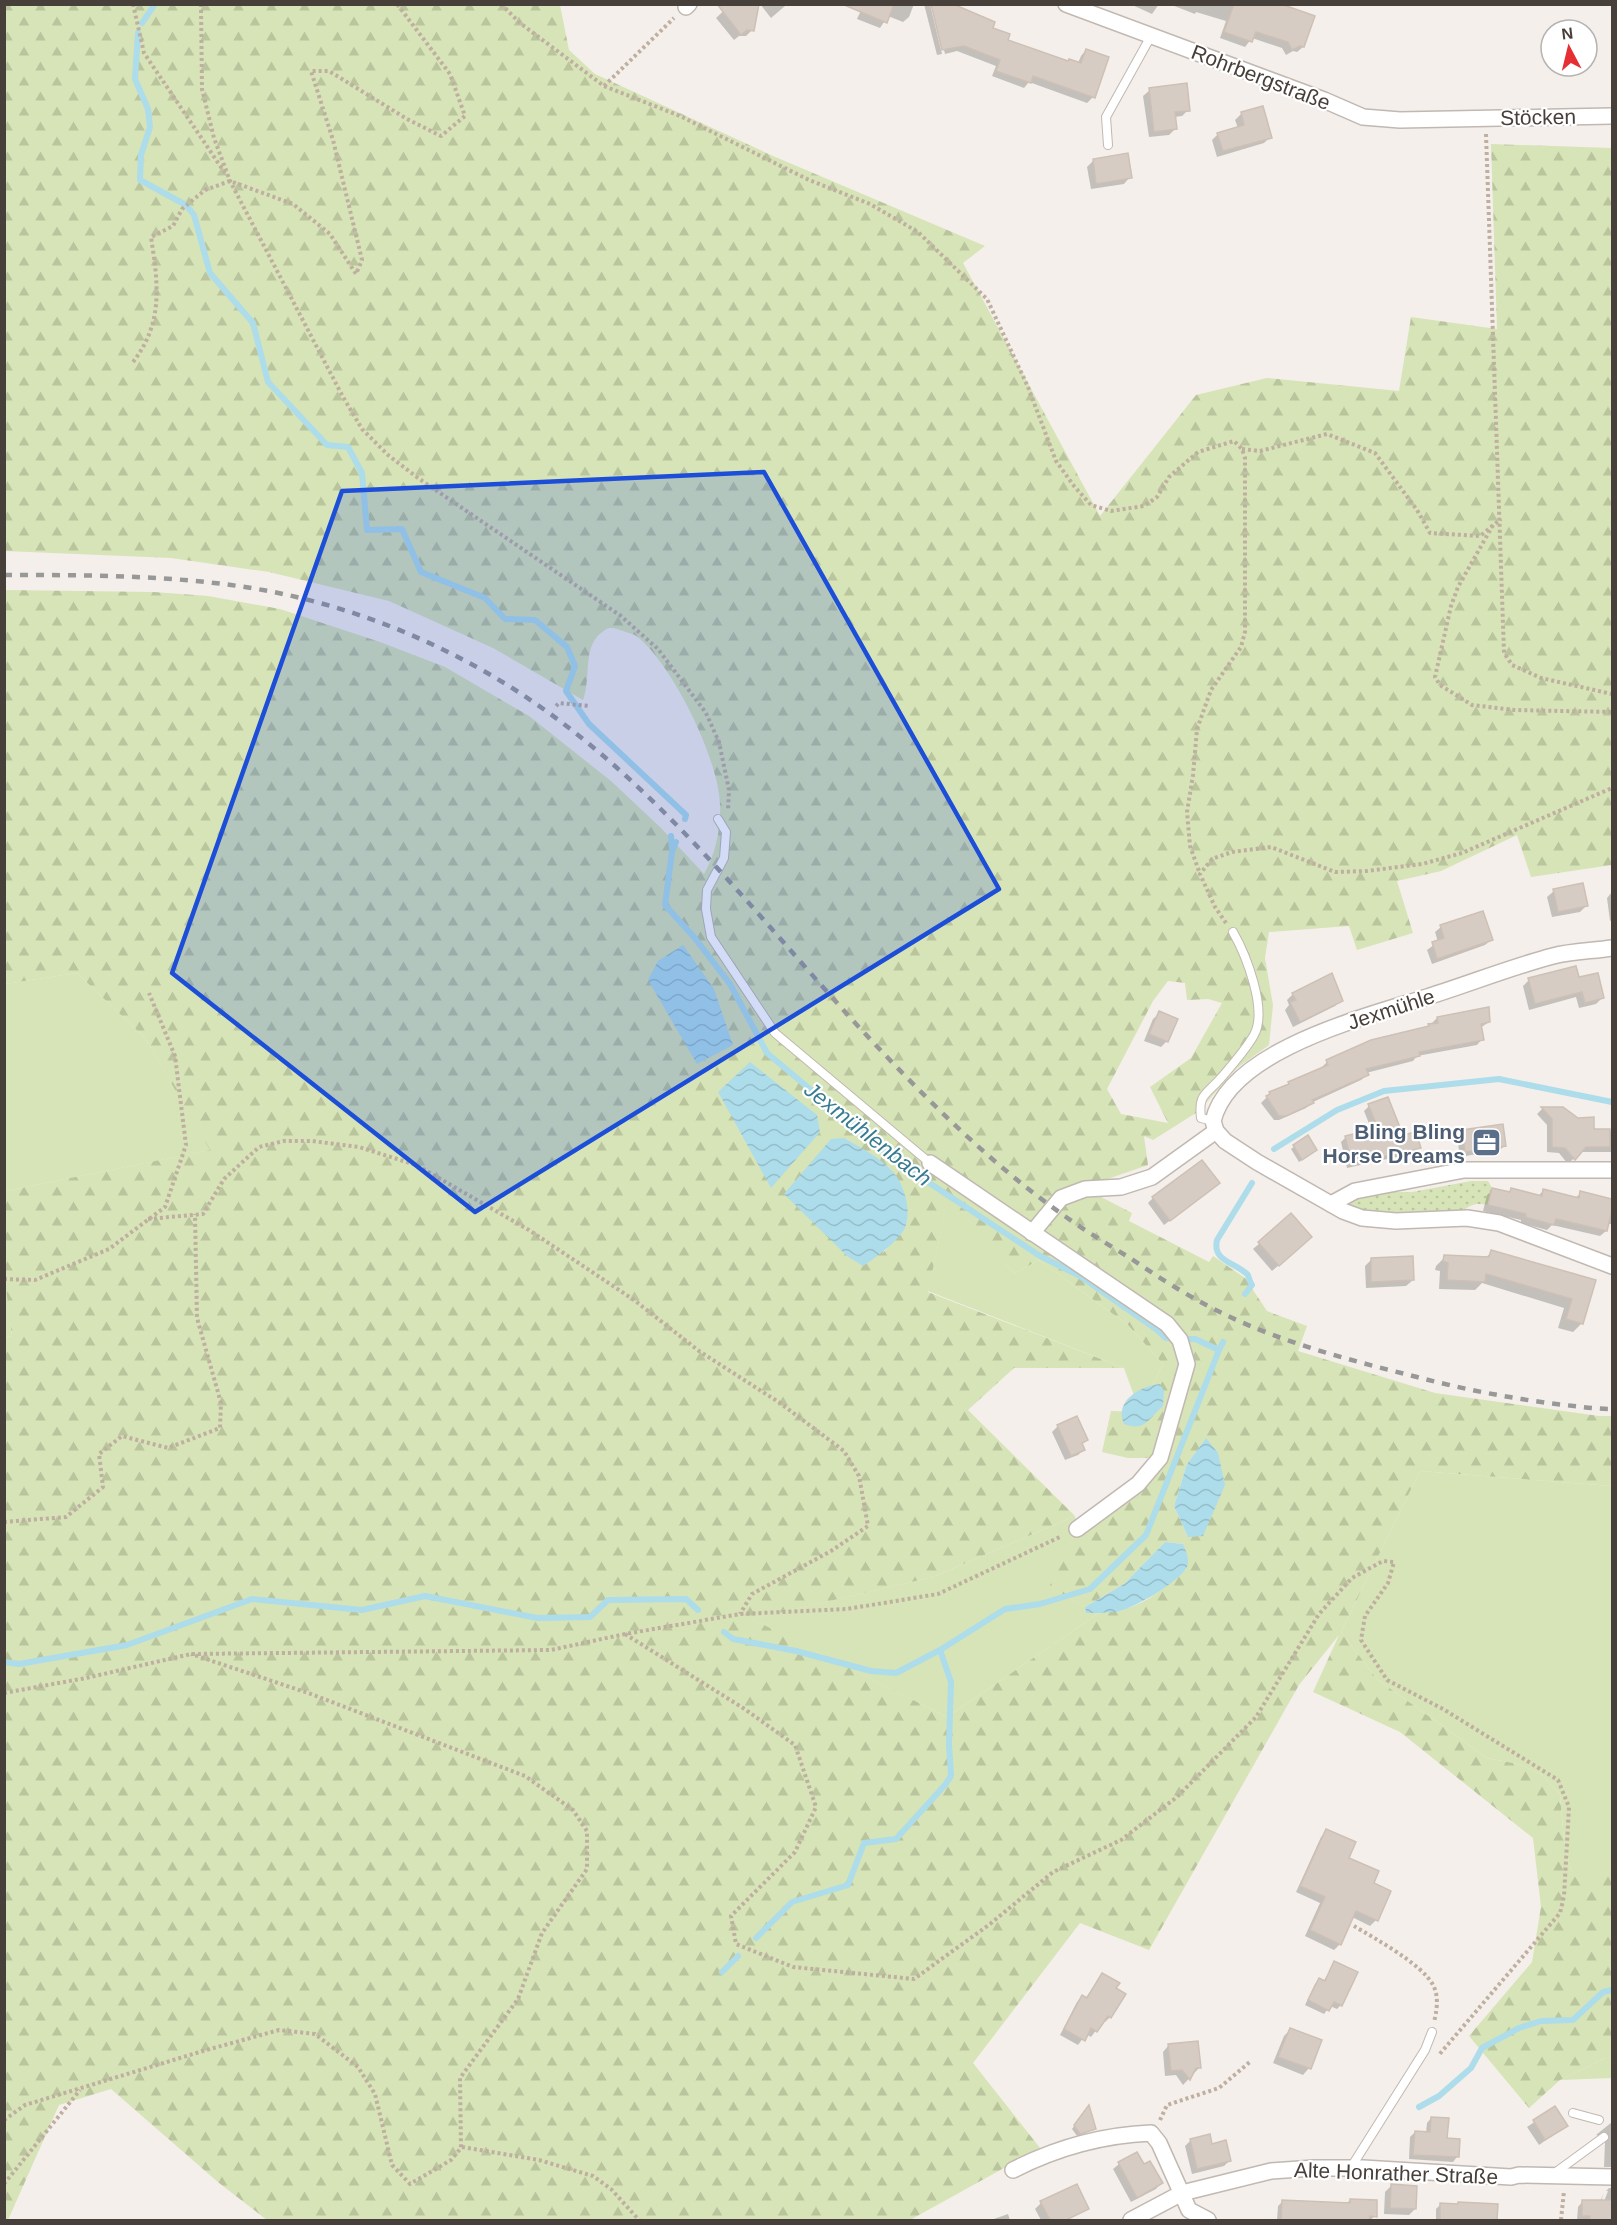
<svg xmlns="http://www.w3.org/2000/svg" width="1617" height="2225" font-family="Arial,sans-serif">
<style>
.grass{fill:#d7e4b7}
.forest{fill:url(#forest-firs);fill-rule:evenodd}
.park{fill:url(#park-dots)}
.water{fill:url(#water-waves)}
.shadow{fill:#0003}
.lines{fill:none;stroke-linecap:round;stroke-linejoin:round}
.stream{stroke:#addcea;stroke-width:6}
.building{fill:#d7ccc4;stroke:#cec0b5;stroke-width:1.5}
.lane-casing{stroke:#c1b8b1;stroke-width:10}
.street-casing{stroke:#c1b8b1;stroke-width:18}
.path{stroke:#bfafa0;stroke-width:4;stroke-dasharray:3 3;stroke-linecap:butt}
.lane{stroke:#fff;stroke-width:8}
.street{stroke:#fff;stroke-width:15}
.rail{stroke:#989898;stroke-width:4.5;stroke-dasharray:8 8;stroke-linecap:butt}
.marked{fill:#1d4ed8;fill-opacity:0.2;stroke:#1d4ed8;stroke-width:4.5;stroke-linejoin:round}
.labels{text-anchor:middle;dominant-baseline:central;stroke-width:4.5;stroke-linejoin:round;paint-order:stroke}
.street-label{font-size:21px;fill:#473f39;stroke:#fff}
.service-label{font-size:21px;font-weight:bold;fill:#4e5e75;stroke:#fff;text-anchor:end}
.water-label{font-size:22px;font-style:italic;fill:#367b92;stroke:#fff}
</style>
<defs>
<pattern id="forest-firs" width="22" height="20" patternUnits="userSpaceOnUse" patternTransform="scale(1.5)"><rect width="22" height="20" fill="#d7e4b7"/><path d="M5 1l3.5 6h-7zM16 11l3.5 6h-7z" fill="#bac59e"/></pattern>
<pattern id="park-dots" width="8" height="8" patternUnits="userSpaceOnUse" patternTransform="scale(1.5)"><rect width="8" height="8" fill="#d7e4b7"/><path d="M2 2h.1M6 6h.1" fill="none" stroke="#bac59e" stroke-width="1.8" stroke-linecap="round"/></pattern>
<pattern id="water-waves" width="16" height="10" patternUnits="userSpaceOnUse" patternTransform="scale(1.5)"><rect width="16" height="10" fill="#addcea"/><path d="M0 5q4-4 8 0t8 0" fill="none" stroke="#96bec9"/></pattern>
</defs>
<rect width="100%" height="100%" fill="#f4efea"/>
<g class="grass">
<polygon points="77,973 145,1038 211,1150 5,1191 5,984"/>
<polygon points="945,1211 1015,1273 1039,1260 1128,1325 1163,1364 1140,1412 1124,1368 928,1291"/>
<polygon points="5,1273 12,1336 5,1337"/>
<polygon points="1420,1471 1612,1486 1612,1866 1583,1884 1571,1870 1564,1841 1560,1794 1541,1774 1518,1764 1487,1758 1377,1679 1341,1632"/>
<polygon points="1075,1516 1077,1529 1050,1587 1085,1607 1086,1613 1099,1613 947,1717 751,1619 933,1577"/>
<polygon points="1612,2055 1612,2078 1560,2080"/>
</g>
<path class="forest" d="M5 5H560L569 50 595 74 773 156 985 246 963 263 1100 516 1196 395 1267 378 1399 391 1411 317 1497 329 1491 144 1612 148V865L1531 877 1517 835 1441 871 1397 881 1413 933 1357 950 1349 926 1269 932 1265 958 1273 1005 1269 1045 1237 1068 1199 1111 1153 1140 1144 1136 1148 1165 1099 1182 1101 1197 1132 1213 1129 1221 1209 1262 1213 1256 1245 1278 1267 1311 1307 1326 1298 1351 1435 1393 1599 1416H1612V1486L1420 1471 1341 1632 1377 1679 1487 1758 1518 1764 1541 1774 1560 1794 1564 1841 1571 1870 1583 1883 1612 1866V2055L1560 2080 1529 2108 1469 2036 1532 1962 1541 1907 1533 1838 1400 1732 1313 1692 1339 1635 1299 1685 1149 1950 1080 1923 973 2063 1040 2148 910 2220H267L219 2183 111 2089 59 2105 8 2220H5L4 1337 12 1336 4 1273 5 1191 210 1150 145 1038 77 973 5 984V590L154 592 208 596 280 609 380 642 445 667 529 716 611 781 662 829 704 874C716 853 721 828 720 804 718 758 674 668 639 638 635 634 628 633 623 631 617 629 611 626 605 630 581 644 592 677 583 700L493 648 389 601 269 572 171 558 5 551ZM1168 981 1185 983 1187 1000 1208 999 1222 1003 1191 1058 1150 1087 1168 1123 1121 1114 1107 1089 1153 1001ZM907 1209 906 1226 882 1254ZM945 1212 1015 1273 1039 1260 1128 1325 1163 1364 1140 1412 1111 1411 1102 1452 1128 1458H1159L1077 1529 1049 1587 1085 1607 1124 1584 1165 1542 1183 1544 1186 1569C1159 1593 1137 1612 1099 1613L947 1717 752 1619 933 1577 1075 1516 968 1410 1014 1368H1124L928 1292ZM1206 1438 1188 1537 1174 1506 1187 1464Z"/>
<path class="park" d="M1471 1181H1488L1492 1188 1488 1205C1476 1203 1471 1204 1462 1212L1377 1216 1354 1212 1350 1205 1353 1198 1380 1192H1412Z"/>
<g class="water">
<polygon points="683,945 714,989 733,1045 697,1064 648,980 658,961"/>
<polygon points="750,1062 817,1115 820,1132 771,1188 718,1092"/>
<path d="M844 1138C861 1148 880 1157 893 1172 904 1184 911 1209 906 1225 902 1239 875 1258 863 1266L847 1256 784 1194 831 1139Z"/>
<path d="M1160 1384 1164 1391 1163 1406C1148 1419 1145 1432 1124 1424 1114 1401 1140 1386 1160 1384Z"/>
<polygon points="1206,1438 1218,1453 1225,1485 1203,1536 1188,1537 1174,1506 1187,1464"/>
<path d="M1165 1542 1183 1544C1186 1552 1190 1559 1187 1567 1179 1582 1132 1610 1115 1612 1106 1613 1096 1613 1086 1613L1085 1607 1124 1584Z"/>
</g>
<g class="shadow">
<polygon points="731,4 752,30 746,36 739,36 734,40 716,18"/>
<polygon points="760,4 784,4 785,6 771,18"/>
<polygon points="854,4 914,4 909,17 903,22 888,16 880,28 857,19 862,8"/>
<polygon points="924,4 930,4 942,54 937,55"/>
<polygon points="933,4 991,29 1007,40 1067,62 1078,63 1081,56 1086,50 1093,97 1087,103 1029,82 1024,88 992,76 996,66 957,51 945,54"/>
<polygon points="1130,4 1159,4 1152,14"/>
<polygon points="1169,4 1277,4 1313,17 1303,47 1297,52 1293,51 1286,55 1282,48 1252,38 1245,47 1220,38 1226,21 1196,12 1195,14"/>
<polygon points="1150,90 1188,110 1182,116 1174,117 1176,128 1169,135 1149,137 1143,96"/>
<polygon points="1241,114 1270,137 1264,143 1217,157 1212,140 1218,134 1238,128 1235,120"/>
<polygon points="1093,161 1130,177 1124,184 1091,189 1087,167"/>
<polygon points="1554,891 1586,906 1580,912 1552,917 1547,897"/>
<polygon points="1612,892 1612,920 1610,921 1607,898"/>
<polygon points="1441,927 1491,940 1485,945 1432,964 1427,950 1438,942 1435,932"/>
<polygon points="1578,979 1602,998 1596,1004 1579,1008 1576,997 1529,1010 1523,986 1529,980"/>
<polygon points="1293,994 1341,1000 1335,1006 1293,1027 1285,1010 1289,1005 1287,1000"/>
<polygon points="1160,1013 1167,1041 1161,1047 1144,1041 1153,1019"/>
<polygon points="1437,1018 1489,1022 1480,1028 1482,1039 1477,1045 1417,1056 1413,1061 1366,1073 1367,1075 1361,1080 1313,1102 1306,1108 1279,1120 1274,1120 1261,1103 1270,1094 1323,1069 1322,1067 1327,1062 1427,1028"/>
<polygon points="1369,1106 1402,1137 1419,1148 1414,1153 1347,1168 1341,1142 1346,1137 1372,1131 1364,1111"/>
<polygon points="1542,1109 1562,1109 1593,1131 1612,1131 1612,1152 1580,1152 1568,1164 1559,1153 1547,1152 1547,1125 1537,1114"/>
<polygon points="1462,1131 1505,1145 1500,1150 1460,1157 1457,1137"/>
<polygon points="1307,1137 1313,1153 1299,1162 1291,1149"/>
<polygon points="1212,1188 1164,1225 1148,1203 1153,1198"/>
<polygon points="1493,1190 1508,1193 1511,1190 1538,1196 1544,1190 1575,1198 1581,1193 1612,1201 1612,1224 1608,1224 1606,1231 1600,1236 1552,1225 1547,1230 1521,1223 1521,1220 1483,1211 1487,1195"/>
<polygon points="1260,1243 1304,1243 1272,1271 1253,1249"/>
<polygon points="1492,1252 1594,1281 1582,1323 1573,1332 1558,1328 1564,1308 1482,1283 1475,1290 1439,1289 1440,1271 1435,1270 1436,1266 1445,1257 1485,1258"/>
<polygon points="1372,1259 1413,1280 1406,1286 1366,1288 1365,1266"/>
<polygon points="1058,1426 1087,1440 1081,1445 1083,1450 1078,1455 1065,1460 1052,1432"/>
<polygon points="1327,1831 1347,1859 1372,1884 1376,1920 1370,1926 1352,1917 1340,1944 1334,1950 1305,1936 1320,1903 1296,1892 1321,1837"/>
<polygon points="1335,1963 1341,2005 1337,2009 1330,2006 1324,2014 1305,2005 1315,1984 1319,1980 1323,1982"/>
<polygon points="1102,1974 1114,1989 1110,2017 1105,2022 1103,2021 1091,2037 1086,2034 1078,2045 1060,2035 1077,2002 1083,1997 1085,1999"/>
<polygon points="1290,2030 1320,2041 1309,2068 1303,2075 1273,2063 1284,2036"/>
<polygon points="1169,2045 1200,2067 1183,2085 1176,2075 1165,2076 1163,2052"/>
<polygon points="1555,2108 1566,2126 1539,2145 1527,2127"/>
<polygon points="1086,2109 1094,2129 1077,2136 1072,2129"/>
<polygon points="1431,2118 1457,2157 1453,2162 1409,2159 1410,2137 1415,2132 1426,2133 1427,2123"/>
<polygon points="1612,2122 1612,2167 1604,2167 1605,2142 1602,2137 1596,2135"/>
<polygon points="1209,2136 1211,2146 1230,2160 1224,2166 1192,2174 1185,2146 1190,2141"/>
<polygon points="1137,2154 1143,2166 1161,2183 1156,2189 1131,2202 1113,2169 1119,2164"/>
<polygon points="1391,2186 1415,2209 1409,2215 1384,2214 1385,2192"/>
<polygon points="1609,2188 1612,2188 1612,2220 1577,2220 1578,2207 1583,2201 1600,2201 1604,2193 1599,2206 1602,2207 1608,2191 1606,2191"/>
<polygon points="1058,2194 1061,2220 1041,2220 1035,2209 1041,2203"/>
<polygon points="1350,2200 1375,2216 1370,2220 1277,2220 1278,2206 1283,2201 1346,2204"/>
<polygon points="1441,2204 1497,2205 1496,2220 1436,2220 1436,2209"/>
<polygon points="1008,2214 1010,2220 991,2220"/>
</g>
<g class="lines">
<g class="stream">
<polyline points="142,23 155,4"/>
<polyline points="138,33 135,79 148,109 150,127 141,155 140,180 186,205"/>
<polyline points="187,206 194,215 210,273 253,323 268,382 327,445 348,447 362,473 367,530 402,529 421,572 485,598 505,619 535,620 567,647 575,666 566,691 589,724 686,815 685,819"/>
<polyline points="671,836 672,848"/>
<polyline points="676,842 672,852 665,905 694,937 730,984 767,1053 893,1159 1040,1256 1080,1276 1156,1329 1166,1338 1177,1339"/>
<polyline points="1274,1149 1337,1110 1384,1091 1499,1079 1612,1102"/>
<path d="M1245 1294 1252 1285C1251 1284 1248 1276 1248 1275 1236 1262 1212 1262 1217 1240L1252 1183"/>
<polyline points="1187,1339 1195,1339 1219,1350 1223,1342"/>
<polyline points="724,1632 733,1639 796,1651 871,1671 896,1673 940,1650"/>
<polyline points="4,1662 19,1664 127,1645 252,1599 362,1610 425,1596 537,1618 590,1617 608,1600 686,1599 698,1610"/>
<polyline points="756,1938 792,1902 848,1885 864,1843 896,1839 945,1785 951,1776 949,1744 951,1682 940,1650 1005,1609 1040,1604 1090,1589 1146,1535 1219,1350"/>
<polyline points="722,1972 738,1956"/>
<polyline points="1419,2107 1439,2096 1471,2068 1482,2048 1519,2028 1541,2021 1573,2020 1603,1992 1612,1990"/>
</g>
</g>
<g class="building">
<polygon points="717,4 759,4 754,31 747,30 741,35"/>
<polygon points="842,4 894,4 887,23"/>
<polygon points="931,4 953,4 995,22 993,28 1010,34 1008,40 1068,61 1069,59 1081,63 1086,49 1109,57 1095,98 1033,76 1031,83 996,71 1000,60 964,46 942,50"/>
<polygon points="1234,4 1281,4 1315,16 1304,47 1300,46 1292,50 1288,42 1256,32 1252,42 1224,32"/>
<polygon points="1187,83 1190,111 1175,112 1177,129 1154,132 1149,88"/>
<polygon points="1263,106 1272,138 1223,151 1217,133 1244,125 1241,112"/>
<polygon points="1128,153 1132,178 1096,184 1093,159"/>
<polygon points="1583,883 1588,906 1558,912 1553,889"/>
<polygon points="1483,911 1493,940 1437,959 1432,942 1444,938 1440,925"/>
<polygon points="1576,966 1579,977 1598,973 1604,998 1585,1003 1582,992 1535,1004 1528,978"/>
<polygon points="1332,973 1343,1001 1300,1022 1290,1002 1296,1000 1292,993"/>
<polygon points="1489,1007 1490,1022 1481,1024 1484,1040 1419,1052 1420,1056 1366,1069 1369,1075 1312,1100 1314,1103 1286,1116 1279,1116 1266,1096 1270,1094 1269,1092 1289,1084 1288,1082 1328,1065 1326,1060 1371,1040 1429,1026 1428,1024 1438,1023 1437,1017"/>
<polygon points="1159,1011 1178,1019 1168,1042 1149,1034"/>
<polygon points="1388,1097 1403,1135 1416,1132 1421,1148 1352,1164 1345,1136 1378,1128 1368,1104"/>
<polygon points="1541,1107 1563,1107 1578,1118 1594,1117 1594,1129 1610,1129 1610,1147 1586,1147 1575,1160 1565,1148 1552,1147 1552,1119"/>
<polygon points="1503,1124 1506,1146 1465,1152 1462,1130"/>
<polygon points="1308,1135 1317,1150 1302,1160 1293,1145"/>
<polygon points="1202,1160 1220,1183 1170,1221 1152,1197"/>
<polygon points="1492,1188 1510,1192 1511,1188 1542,1196 1543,1189 1579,1198 1580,1191 1612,1199 1612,1210 1607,1231 1556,1219 1554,1225 1525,1217 1526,1214 1488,1205"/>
<polygon points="1291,1213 1312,1237 1279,1266 1258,1242"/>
<polygon points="1491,1250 1596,1280 1583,1324 1566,1319 1572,1299 1486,1274 1485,1282 1447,1280 1448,1263 1443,1261 1444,1255 1489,1257"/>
<polygon points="1413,1256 1414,1280 1371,1282 1371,1258"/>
<polygon points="1077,1416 1088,1440 1082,1443 1085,1450 1071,1456 1057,1425"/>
<polygon points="1326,1829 1356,1842 1349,1858 1379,1871 1374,1883 1391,1891 1378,1921 1356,1911 1341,1945 1310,1930 1325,1897 1300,1886"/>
<polygon points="1334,1961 1358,1972 1342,2006 1334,2002 1329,2011 1308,2000 1319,1978 1325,1981"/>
<polygon points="1102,1973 1120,1983 1116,1988 1126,1994 1111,2018 1108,2016 1097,2032 1091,2028 1085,2041 1064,2029 1082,1995 1087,1998"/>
<polygon points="1290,2028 1322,2040 1311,2069 1278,2057"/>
<polygon points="1198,2041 1201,2068 1196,2068 1190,2080 1182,2070 1171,2071 1168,2044"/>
<polygon points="1089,2105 1096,2129 1080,2134 1074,2125"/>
<polygon points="1555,2106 1568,2126 1545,2140 1533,2120"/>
<polygon points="1431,2117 1449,2118 1447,2138 1460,2139 1459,2157 1413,2155 1415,2131 1430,2132"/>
<polygon points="1210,2134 1212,2144 1226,2140 1231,2161 1197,2169 1190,2139"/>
<polygon points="1137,2152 1144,2164 1150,2161 1163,2183 1137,2198 1118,2162"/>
<polygon points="1077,2184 1089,2209 1066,2220 1050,2220 1040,2201"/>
<polygon points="1391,2184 1417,2186 1416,2209 1390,2208"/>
<polygon points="1350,2199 1377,2200 1377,2217 1370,2216 1369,2220 1281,2220 1282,2200 1350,2203"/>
<polygon points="1582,2200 1612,2200 1612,2220 1590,2220 1590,2216 1582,2216"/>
<polygon points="1458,2202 1498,2204 1497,2220 1440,2220 1440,2203 1458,2204"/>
</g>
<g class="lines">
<defs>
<g id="lane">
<polyline points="1108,145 1106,117 1151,36"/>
<polyline points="718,819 726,832 724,858 707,890 706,909 711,937 775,1033 930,1163"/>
<path d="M1213 1121 1201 1118C1198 1094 1206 1095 1220 1079 1232 1065 1245 1051 1254 1035 1268 1010 1246 955 1233 932"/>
<polyline points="1573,2113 1599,2120"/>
<polyline points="1350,2169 1425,2050 1432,2032"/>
<polyline points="1552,2175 1604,2137"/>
</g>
<g id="street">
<polyline points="1066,4 1324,100 1363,117 1400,120 1612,116"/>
<polyline points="686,7 689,4"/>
<path d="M1612 948C1593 951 1572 951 1553 956 1511 967 1469 984 1427 997 1365 1017 1230 1050 1213 1121L1216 1131 1225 1141 1257 1162 1343 1211 1362 1218 1396 1221 1467 1218 1499 1223 1612 1266"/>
<polyline points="930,1163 1167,1324 1180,1340 1187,1364 1160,1458 1138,1484 1077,1529"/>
<polyline points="1331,1204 1355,1191 1464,1170 1612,1170"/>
<polyline points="1032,1233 1061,1198 1085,1189 1121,1187 1152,1177 1216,1131"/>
<path d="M1013 2170C1056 2148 1103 2135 1151 2133L1159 2143 1189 2210 1208 2220"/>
<polyline points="1131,2220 1182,2193 1271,2171 1314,2168 1363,2168 1511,2177 1519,2175 1612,2177"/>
</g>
</defs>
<use href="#lane" class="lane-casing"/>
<use href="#street" class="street-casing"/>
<g class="path">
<polyline points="133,4 144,53 225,173"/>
<polyline points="201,4 202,89 214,138 230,181 343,397 362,429 388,455 418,478 621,616 658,649 706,713 719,742 729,790 728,811"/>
<polyline points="501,4 520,23 604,86 680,116 809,180 870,204 918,232 987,299 1028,387 1056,461 1074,486 1091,505 1111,511 1144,506 1157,497 1169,477 1198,452 1234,441 1242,449 1245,458 1245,632 1241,647 1211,690 1197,729 1193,775 1187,812 1190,846 1200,874"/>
<polyline points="604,86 674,18"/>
<polyline points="1486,134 1504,653 1512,665 1541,678 1612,694"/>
<path d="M133 362C164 322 158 283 151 237L173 226 182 209 205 190 230 181 293 204 330 234 356 274 362 260 333 140 311 71H329L407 119 441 136 465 116 450 74 397 4"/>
<polyline points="1242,449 1260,451 1327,434 1375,453 1417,510 1430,533 1480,536 1501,519"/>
<polyline points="1493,525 1458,587 1451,606 1435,677 1440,685 1472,705 1514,710 1612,712"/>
<polyline points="556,706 559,703 589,706"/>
<polyline points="1226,923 1215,907 1200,874 1212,859 1232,852 1271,847 1335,872 1367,871 1422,864 1462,853 1612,788"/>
<polyline points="148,1219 203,1214 224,1179 259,1147 284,1141 312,1141 359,1147 416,1165 529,1230 634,1300 699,1351 780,1403 844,1451 859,1476 868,1526 831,1551 752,1594 740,1614"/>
<polyline points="4,1279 35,1280 109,1249 165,1207 186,1145 175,1056 149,993"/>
<polyline points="4,1522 66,1517 103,1487 99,1454 122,1436 168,1448 220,1428 221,1403 197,1318 195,1214"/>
<polyline points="625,1634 743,1708 795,1745 816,1807 795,1852 731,1916 736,1944 793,1967 914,1979 990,1924 1053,1872 1121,1840 1177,1797 1256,1717 1319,1614 1352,1578 1383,1561 1394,1562 1388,1583 1365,1616 1361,1640 1387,1680 1443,1709 1558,1780 1569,1807 1564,1896 1560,1913 1438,2056"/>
<polyline points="4,1693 86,1678 191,1654 551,1650 625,1634 740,1614 847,1609 938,1594 1062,1536"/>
<path d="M1354 1926C1374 1938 1422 1964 1433 1985 1439 1996 1437 2010 1434 2022"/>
<polyline points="4,2120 25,2105 203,2051 279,2030 315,2034 358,2067 375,2094 392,2165 410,2184 451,2160 461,2148 460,2078 518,1999 542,1933 587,1869 587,1831 573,1810 525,1776 311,1694 191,1654"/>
<polyline points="1160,2120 1167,2105 1219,2088 1251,2061"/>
<polyline points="462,2147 539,2160 593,2176 611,2189 639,2220"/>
<polyline points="4,2184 80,2090"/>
<polyline points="1561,2220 1564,2191"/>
</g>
<use href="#lane" class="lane"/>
<use href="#street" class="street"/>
<path class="rail" d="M4 575C80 575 156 575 231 585 315 596 398 624 473 665 633 752 737 894 857 1025 921 1094 989 1163 1066 1217 1087 1232 1109 1245 1130 1258 1161 1279 1194 1300 1228 1316 1287 1344 1353 1361 1417 1377 1462 1389 1509 1398 1556 1404 1575 1406 1594 1409 1612 1409"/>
</g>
<path class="marked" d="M764 472 999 889 475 1212 172 973 342 491Z"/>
<defs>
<symbol id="office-square" viewBox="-11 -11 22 22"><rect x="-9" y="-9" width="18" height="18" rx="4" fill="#5c6f8a" stroke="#fff"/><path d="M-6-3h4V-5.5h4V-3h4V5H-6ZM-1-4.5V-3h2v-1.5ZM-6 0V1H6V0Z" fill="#fff"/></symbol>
</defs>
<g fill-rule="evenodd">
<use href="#office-square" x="1470" y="1126" width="33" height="33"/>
</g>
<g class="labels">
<g class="street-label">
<text transform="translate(1261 77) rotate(21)">Rohrbergstraße</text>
<text transform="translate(1538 117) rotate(-1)">Stöcken</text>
<text transform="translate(1391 1009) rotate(-18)">Jexmühle</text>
<text transform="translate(1396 2173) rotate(2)">Alte Honrather Straße</text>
</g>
<g class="service-label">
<text x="1465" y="1131">Bling Bling<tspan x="1465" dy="24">Horse Dreams</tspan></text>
</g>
<g class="water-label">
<text transform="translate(868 1134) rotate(38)">Jexmühlenbach</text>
</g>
</g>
<rect width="1617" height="2225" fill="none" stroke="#473f39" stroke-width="12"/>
<g transform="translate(1569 48) rotate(353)"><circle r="28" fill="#ffffff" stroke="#b5b2b0" stroke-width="1.5"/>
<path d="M0-4.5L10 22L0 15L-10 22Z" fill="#e62f34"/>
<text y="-9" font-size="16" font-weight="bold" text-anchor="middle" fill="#473f39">N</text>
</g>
</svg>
